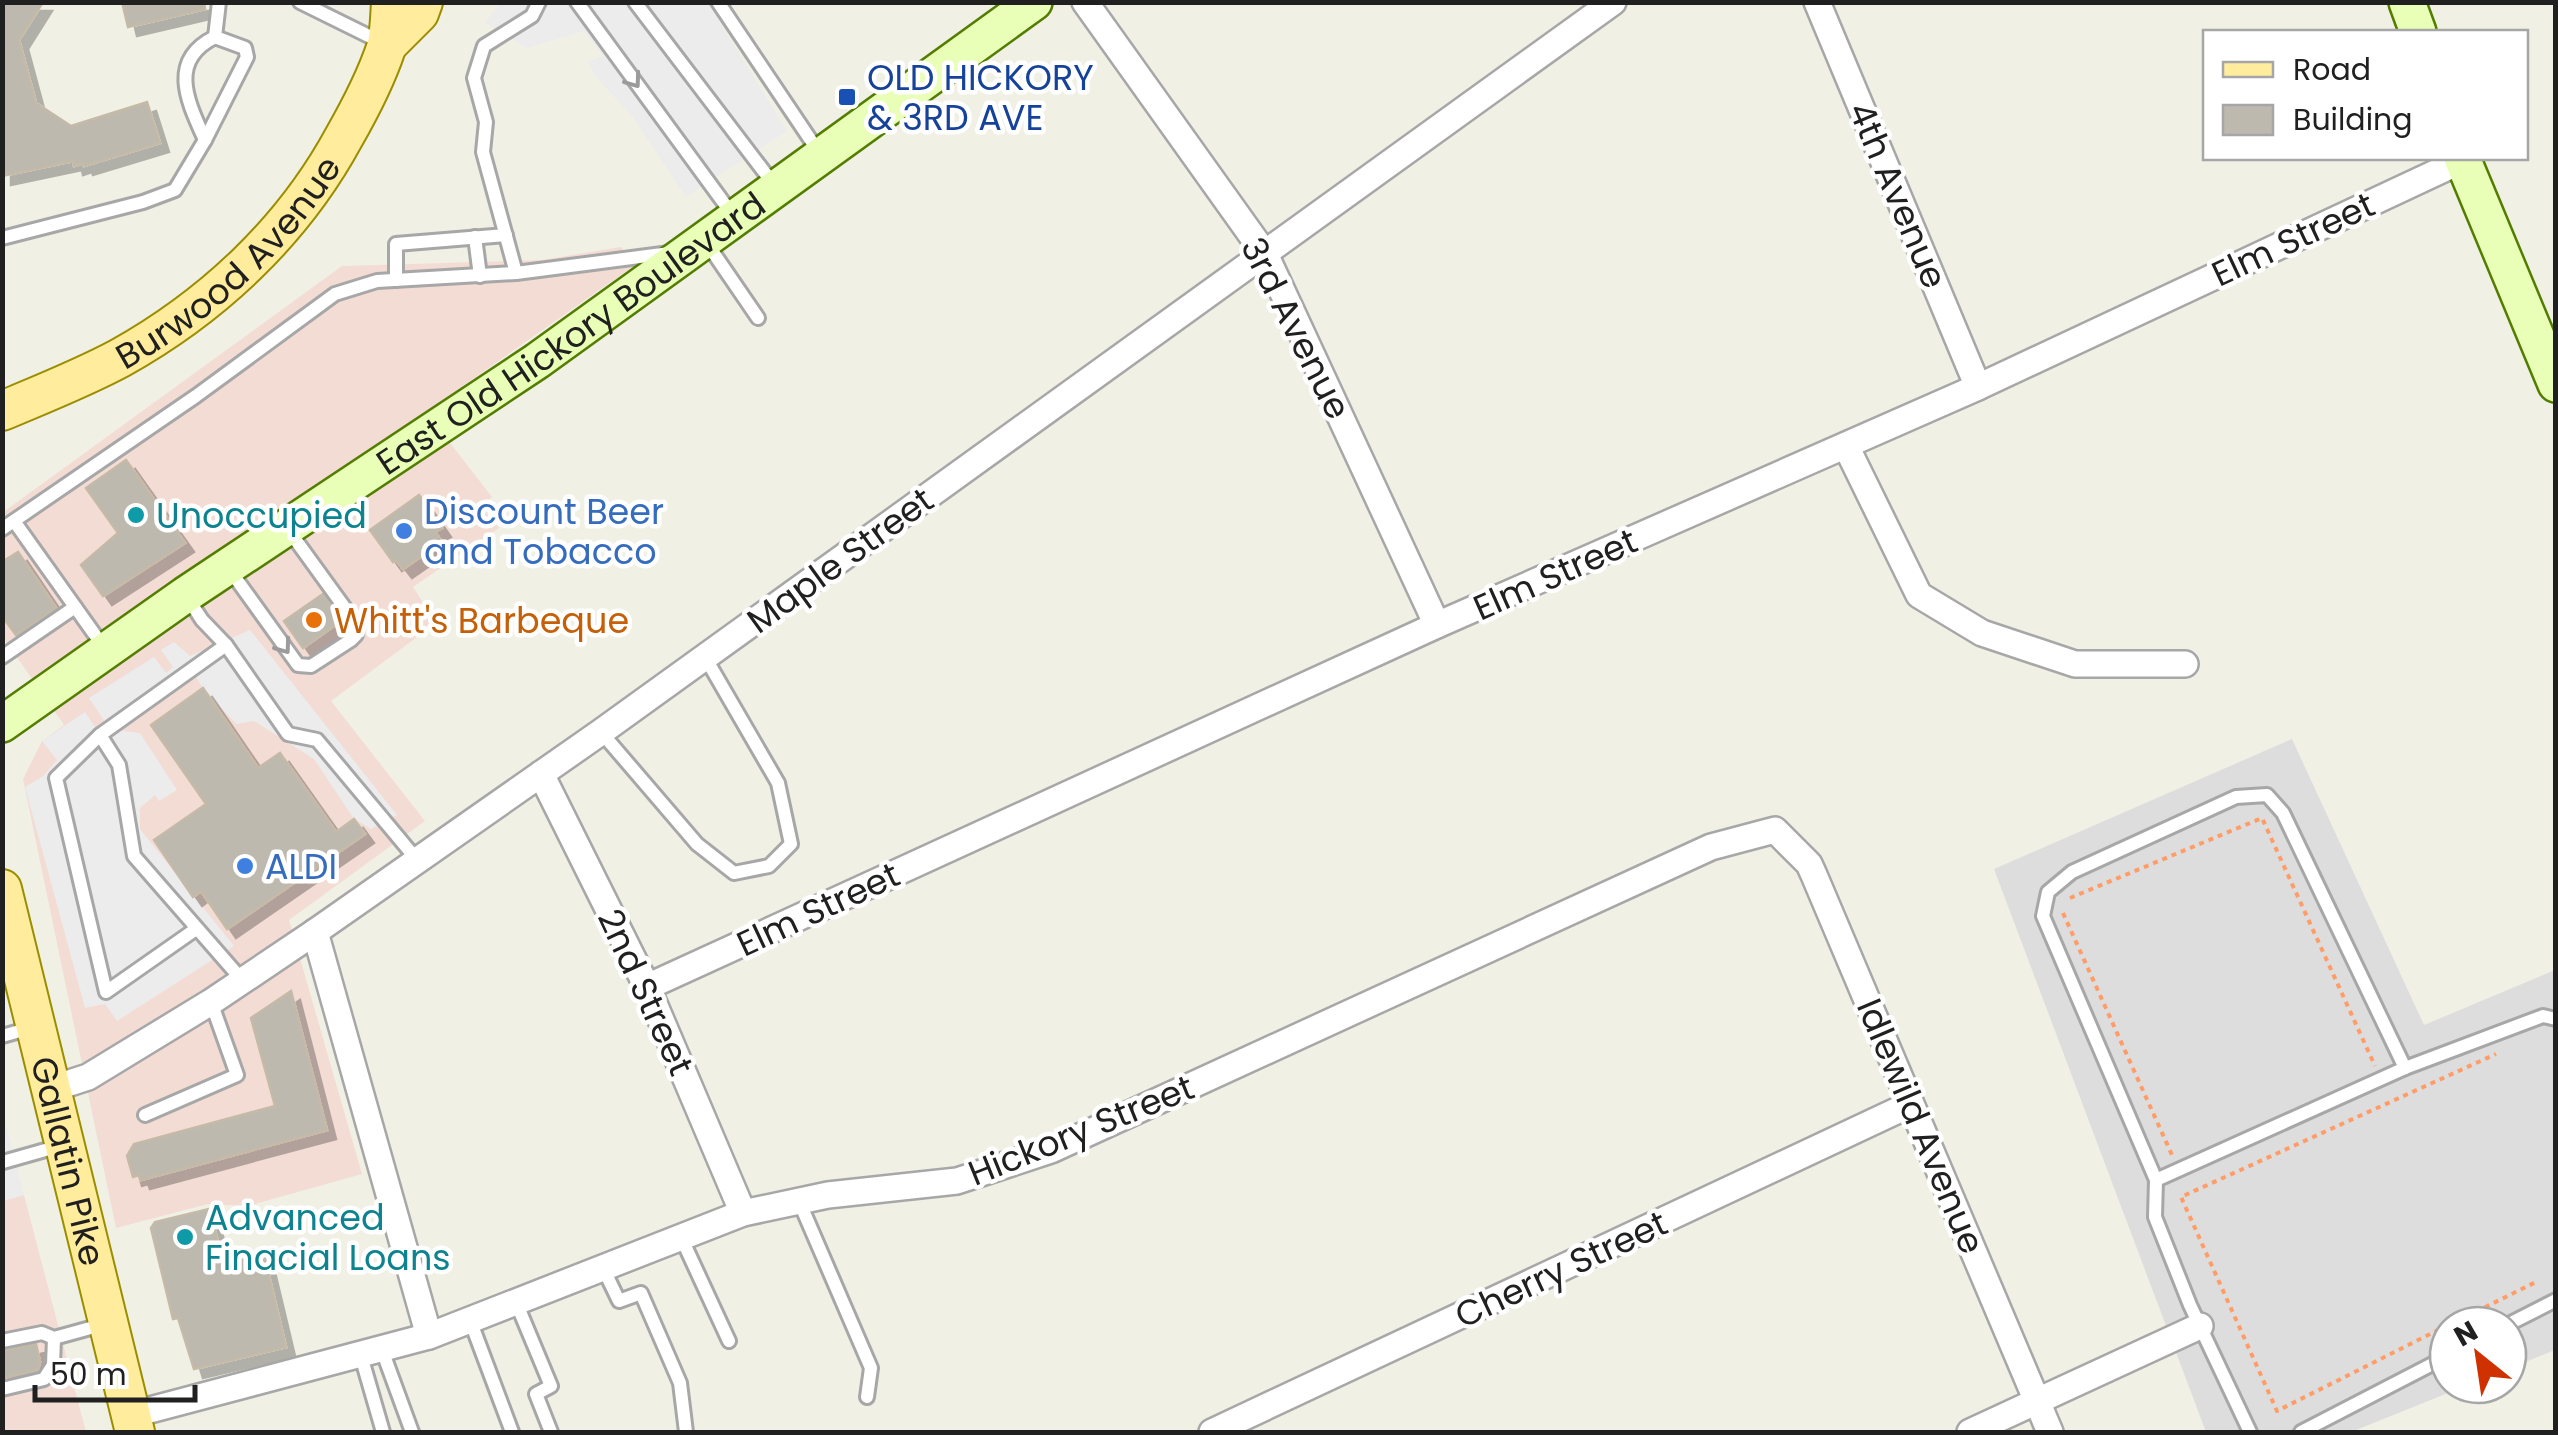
<svg xmlns="http://www.w3.org/2000/svg" width="2558" height="1435" font-family="Poppins,sans-serif">
<style>
.residential{fill:#dedddd}
.commercial{fill:#f3dcd4}
.parking{fill:#ececec}
.building{fill:#beb9ae;stroke:#c4baa7;stroke-width:2.5;filter:url(#shadow)}
.lines{fill:none;stroke-linecap:round;stroke-linejoin:round}
.lane-casing{stroke:#a7a7a7;stroke-width:18}
.street-casing{stroke:#a7a7a7;stroke-width:30}
.secondary-casing{stroke:#527d00;stroke-width:40}
.primary-casing{stroke:#9b8d00;stroke-width:42}
.path{stroke:#ff9c68;stroke-width:4;stroke-dasharray:5 5;stroke-linecap:butt}
.lane{stroke:#fff;stroke-width:12}
.street{stroke:#fff;stroke-width:25}
.secondary{stroke:#e9feb6;stroke-width:35}
.primary{stroke:#ffec9c;stroke-width:38}
.oneway{stroke:#9b9b9b}
.transit-dot{fill:#1a4fb4;stroke:#fff;stroke-width:4}
.culture-dot{fill:#0f9aa8;stroke:#fff;stroke-width:4}
.shop-dot{fill:#3f7fe0;stroke:#fff;stroke-width:4}
.food-dot{fill:#e8710a;stroke:#fff;stroke-width:4}
.labels{text-anchor:middle;dominant-baseline:central;stroke-width:9;stroke-linejoin:round;paint-order:stroke}
.transit-label{font-size:35px;fill:#164399;stroke:#fff;text-anchor:start}
.street-label{font-size:35px;fill:#202020;stroke:#fff}
.shop-label{font-size:35px;fill:#366cbe;stroke:#fff;text-anchor:start}
.culture-label{font-size:35px;fill:#0d838f;stroke:#fff;text-anchor:start}
.food-label{font-size:35px;fill:#c56008;stroke:#fff;text-anchor:start}
</style>
<defs>
<filter id="shadow"><feDropShadow dx="9" dy="9" stdDeviation="0" flood-color="#0004"/></filter>
</defs>
<rect width="100%" height="100%" fill="#f1f0e5"/>
<polygon class="residential" points="2292,739 2424,1025 2555,970 2555,1350 2508,1369 2508,1325 2448,1325 2448,1385 2468,1385 2351,1432 2206,1432 1994,869"/>
<g class="commercial">
<polygon points="621,247 635,265 426,412 492,497 481,506 499,528 413,587 436,623 331,701 425,821 289,920 362,1174 248,1206 208,1204 116,1228 23,779 42,741 64,725 3,637 2,513 342,266 542,260"/>
<polygon points="24,1195 86,1432 3,1432 2,1201"/>
</g>
<g class="parking">
<polygon points="500,3 708,3 787,131 686,197 632,116 595,76 588,62 603,56 584,31 527,48 485,23"/>
<polygon points="250,630 397,815 371,829 354,819 314,759 254,721 236,724 203,688 187,663 137,707 105,722 89,698 154,657 166,673 173,667 161,650 174,642 190,656"/>
<polygon points="85,712 95,727 140,733 177,790 159,801 155,795 140,808 140,829 234,946 117,1021 105,1004 85,1008 25,787 43,776 57,760 42,741"/>
<polygon points="2,1110 24,1195 3,1201 2,1200"/>
</g>
<g class="building">
<polygon points="2,2 43,2 19,40 36,103 71,126 147,102 160,143 84,166 83,163 74,166 73,161 2,176"/>
<polygon points="122,2 204,2 205,9 128,27"/>
<polygon points="126,460 185,543 103,596 81,565 118,533 86,488"/>
<polygon points="419,495 442,528 435,532 442,542 403,569 396,560 393,562 370,530"/>
<polygon points="18,552 56,608 16,635 2,616 2,562"/>
<polygon points="323,594 342,620 303,648 284,621"/>
<polygon points="203,688 258,768 280,753 336,832 354,819 365,834 227,929 201,891 193,897 154,840 206,804 151,725"/>
<polygon points="291,991 327,1130 141,1180 139,1175 133,1177 127,1156 134,1144 275,1106 251,1018"/>
<polygon points="209,1209 224,1264 264,1255 286,1347 194,1369 178,1318 173,1319 151,1228 155,1222"/>
<polygon points="36,1344 40,1362 38,1370 4,1378 2,1351"/>
</g>
<g class="lines">
<defs>
<g id="lane">
<polyline points="300,2 385,44"/>
<polyline points="577,2 732,214"/>
<polyline points="635,2 775,186"/>
<polyline points="718,2 820,154"/>
<path d="M205 140C189 104 166 61 215 37"/>
<polyline points="475,237 480,276"/>
<polyline points="2,238 143,202 175,190 205,140 247,57 245,48 215,37 219,2"/>
<polyline points="706,242 758,318"/>
<polyline points="516,273 483,152 486,122 474,78 484,46 532,16 539,2"/>
<polyline points="396,280 396,244 506,235"/>
<polyline points="14,521 105,649"/>
<polyline points="2,529 196,396 335,294 377,281 516,273 670,253"/>
<polyline points="229,569 298,665 311,666 351,640 356,635 355,622 287,528"/>
<polyline points="187,597 202,620 226,645 288,734 317,740 418,861"/>
<polyline points="2,657 75,607"/>
<polyline points="601,732 697,844 734,873 769,866 791,844 778,783 705,657"/>
<polyline points="100,735 119,765 134,856 243,981"/>
<polyline points="196,929 106,992 56,778 100,735 226,645"/>
<polyline points="2,1036 34,1027"/>
<polyline points="145,1115 237,1075 211,1002"/>
<polyline points="3,1162 63,1145"/>
<polyline points="2156,1180 2405,1068 2543,1016 2556,1019"/>
<polyline points="799,1201 871,1368 867,1397"/>
<polyline points="681,1237 729,1341"/>
<polyline points="603,1268 619,1301 641,1293 680,1383 686,1432"/>
<polyline points="516,1302 551,1386 536,1394 551,1432"/>
<polyline points="470,1320 512,1432"/>
<polyline points="2507,1325 2556,1300"/>
<polyline points="2,1341 42,1333 54,1338 105,1324"/>
<polyline points="382,1350 412,1432"/>
<polyline points="361,1356 383,1432"/>
<polyline points="2,1389 44,1379 53,1365 54,1338"/>
<polyline points="2250,1432 2190,1305 2155,1217 2156,1180 2043,916 2048,892 2072,872 2236,797 2267,795 2283,813 2405,1068"/>
<polyline points="2301,1432 2448,1356"/>
</g>
<g id="street">
<polyline points="1085,2 1265,254 1437,625"/>
<polyline points="1817,2 1978,387"/>
<polyline points="1846,446 1919,595 1982,633 2075,664 2185,664"/>
<polyline points="541,774 647,987 743,1213"/>
<polyline points="315,932 429,1336"/>
<polyline points="647,987 1437,625 1978,387 2463,160"/>
<polyline points="51,1089 88,1077 211,1002 315,932 601,732 1613,2"/>
<polyline points="131,1415 429,1336 743,1213 828,1195 957,1181 1051,1150 1711,847 1775,830 1809,864 1814,875 2050,1432"/>
<polyline points="1212,1432 1909,1105"/>
<polyline points="1970,1432 2200,1326"/>
</g>
<g id="secondary">
<polyline points="2407,2 2418,32"/>
<polyline points="2462,158 2556,384"/>
<path id="s1" d="M2 724 185 595 537 361 1034 2"/>
</g>
<g id="primary">
<polyline points="387,45 419,13 423,2"/>
<path id="s2" d="M2 411C42 394 83 378 120 358 213 306 293 231 344 137 360 109 376 78 386 48 390 34 390 17 391 2"/>
<path id="s3" d="M2 889 135 1432"/>
</g>
</defs>
<use href="#lane" class="lane-casing"/>
<use href="#street" class="street-casing"/>
<use href="#secondary" class="secondary-casing"/>
<use href="#primary" class="primary-casing"/>
<g class="path">
<polyline points="2070,898 2262,818 2375,1066"/>
<polyline points="2063,913 2172,1155"/>
<polyline points="2448,1325 2277,1411 2181,1197 2496,1054"/>
<polyline points="2449,1325 2538,1281"/>
</g>
<use href="#lane" class="lane"/>
<use href="#street" class="street"/>
<use href="#secondary" class="secondary"/>
<use href="#primary" class="primary"/>
</g>
<defs><path id="oneway-chevron" d="M-2-3.5L2.5 0L-2 3.5" fill="none" stroke-width="1.6" stroke-linecap="round" stroke-linejoin="round" transform="scale(2.5)"/></defs>
<g class="oneway">
<use href="#oneway-chevron" transform="translate(634 81) rotate(54)"/>
<use href="#oneway-chevron" transform="translate(284 647) rotate(54)"/>
</g>
<rect class="transit-dot" x="837" y="87" width="20" height="20" rx="5"/>
<g class="culture-dot">
<circle cx="136" cy="515" r="10"/>
<circle cx="185" cy="1237" r="10"/>
</g>
<g class="shop-dot">
<circle cx="404" cy="531" r="10"/>
<circle cx="245" cy="866" r="10"/>
</g>
<circle class="food-dot" cx="314" cy="620" r="10"/>
<g class="labels">
<g class="transit-label">
<text x="867" y="77">OLD HICKORY<tspan x="867" dy="40">&amp; 3RD AVE</tspan></text>
</g>
<g class="street-label">
<text transform="translate(1898 195) rotate(67)">4th Avenue</text>
<text transform="translate(2293 239) rotate(-25)">Elm Street</text>
<text stroke="none"><textPath href="#s2" startOffset="275">Burwood Avenue</textPath></text>
<text transform="translate(1296 328) rotate(63)">3rd Avenue</text>
<text stroke="none"><textPath href="#s1" startOffset="690">East Old Hickory Boulevard</textPath></text>
<text transform="translate(840 560) rotate(-36)">Maple Street</text>
<text transform="translate(1555 574) rotate(-24)">Elm Street</text>
<text transform="translate(818 909) rotate(-25)">Elm Street</text>
<text transform="translate(646 992) rotate(65)">2nd Street</text>
<text transform="translate(1921 1126) rotate(67)">Idlewild Avenue</text>
<text transform="translate(1081 1130) rotate(-22)">Hickory Street</text>
<text stroke="none"><textPath href="#s3" startOffset="280">Gallatin Pike</textPath></text>
<text transform="translate(1561 1269) rotate(-25)">Cherry Street</text>
</g>
<g class="shop-label">
<text x="424" y="511">Discount Beer<tspan x="424" dy="40">and Tobacco</tspan></text>
<text x="265" y="866">ALDI</text>
</g>
<g class="culture-label">
<text x="156" y="515">Unoccupied</text>
<text x="205" y="1217">Advanced<tspan x="205" dy="40">Finacial Loans</tspan></text>
</g>
<g class="food-label">
<text x="334" y="620">Whitt's Barbeque</text>
</g>
</g>
<rect width="2558" height="1435" fill="none" stroke="#202020" stroke-width="10"/>
<rect x="2203" y="30" width="325" height="130" fill="#ffffff" stroke="#a6a6a6" stroke-width="2.5"/>
<rect x="2223" y="62" width="50" height="15" fill="#ffec9c" stroke="#a6a6a6" stroke-width="2.5"/>
<text x="2293" y="80" font-size="30" fill="#202020">Road</text>
<rect x="2223" y="105" width="50" height="30" fill="#beb9ae" stroke="#a6a6a6" stroke-width="2.5"/>
<text x="2293" y="130" font-size="30" fill="#202020">Building</text>
<g transform="translate(2478 1355) rotate(330)"><circle r="48" fill="#ffffff" stroke="#a6a6a6" stroke-width="2.5"/>
<path d="M0-8L18 38L0 25L-18 38Z" fill="#cf3200"/>
<text y="-15" font-size="28" font-weight="bold" text-anchor="middle" fill="#202020">N</text>
</g>
<path d="M35 1385v15h160v-15" fill="none" stroke="#202020" stroke-width="5"/>
<text x="50" y="1385" font-size="30" fill="#202020" stroke="#ffffff" stroke-width="8" paint-order="stroke">50 m</text>
</svg>
